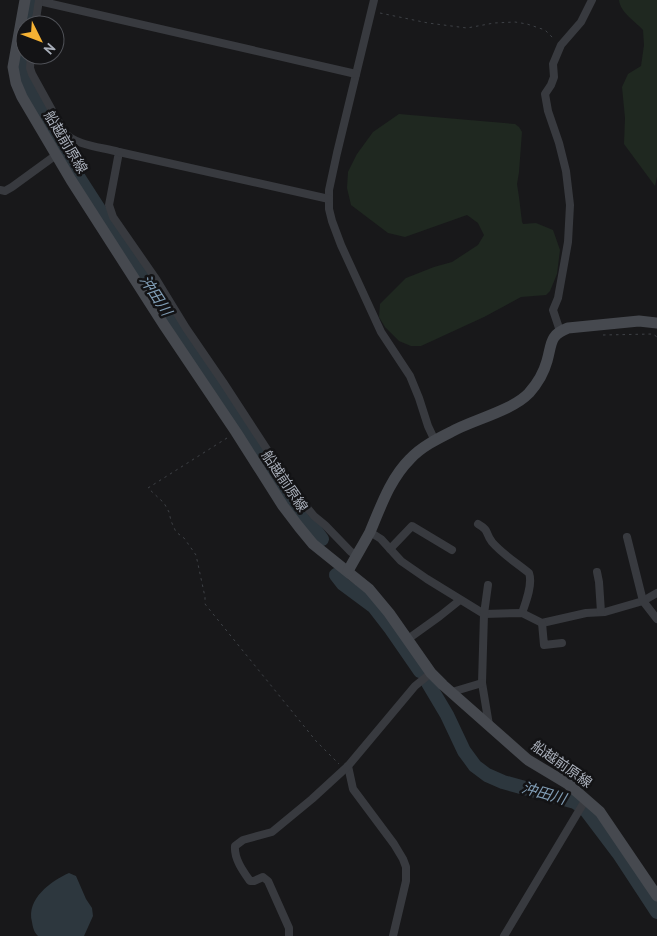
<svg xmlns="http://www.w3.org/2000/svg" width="657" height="936" font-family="'PT Sans','Noto Sans JP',sans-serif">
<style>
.green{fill:#1f2820}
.water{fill:#2d373e}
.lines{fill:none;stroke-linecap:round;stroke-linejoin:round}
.river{stroke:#2d373e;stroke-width:14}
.path{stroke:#3e4146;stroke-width:1;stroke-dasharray:2.5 4;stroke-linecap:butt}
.street{stroke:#383a3f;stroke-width:8}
.secondary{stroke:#46494f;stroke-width:11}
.labels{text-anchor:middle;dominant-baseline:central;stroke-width:5;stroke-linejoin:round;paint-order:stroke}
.street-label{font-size:14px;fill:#a9afba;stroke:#131315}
.water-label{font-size:15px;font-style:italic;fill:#809db5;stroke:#131315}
</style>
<rect width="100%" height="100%" fill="#18181a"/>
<g class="green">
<path d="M619 0H657V177L655 186 624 144 625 118 622 87 628 74 641 66 644 45 643 30C635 21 620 12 619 0Z"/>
<polygon points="399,114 515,124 519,127 522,132 519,172 517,184 519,197 522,222 523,224 536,223 553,230 560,250 557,274 550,291 546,295 521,297 484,317 421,346 411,346 399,341 385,327 379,317 380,304 406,278 434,267 452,262 478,245 484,235 478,223 467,215 405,237 388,233 351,205 347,188 348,172 357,154 373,132"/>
</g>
<path class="water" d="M69 873 76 876 86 899 92 908 93 916 84 936H38C34 932 33 928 32 922 26 899 51 881 69 873Z"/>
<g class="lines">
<g class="river">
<polyline points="27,25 32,0"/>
<polyline points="25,38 21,61 21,71 79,178 126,251 304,521 314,528 322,539"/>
<polyline points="336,575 343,584 374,607 391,629 420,671"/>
<polyline points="428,683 447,715 464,751 475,766 487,775 503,782 575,802 585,809 619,854 657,912"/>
</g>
<g class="path">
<polyline points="380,13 428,23 467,28 494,23 515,22 527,24 545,30 554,39"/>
<polyline points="603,335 653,334 657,337"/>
<polyline points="227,438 148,488 164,503 169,512 171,521 176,532 184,538 196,555 205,597 205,604 316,741 339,764"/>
</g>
<g class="street">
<polyline points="374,0 337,153 329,190 329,209 332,221 341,245 381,332 410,376 419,398 428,426 435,441"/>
<polyline points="39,1 356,74"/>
<polyline points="35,25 39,0"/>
<path d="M31 55 30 68 32 74 64 132C76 146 102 147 119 152L109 205 113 217 156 279 186 328 223 382 298 497 314 516 325 525 351 552 356 554"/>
<polyline points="119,152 329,199"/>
<polyline points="0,190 5,191 12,187 56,155"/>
<polyline points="560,331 553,310 558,298 568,242 570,205 566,171 559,143 548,111 545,94 551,85 554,77 553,64 561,45 581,22 592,0"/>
<path d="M478 524C490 531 485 533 492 542 502 554 517 563 529 573 533 584 526 602 522 613"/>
<polyline points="370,532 381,539 401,561 427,579 484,614 522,613 542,623 586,613 605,612 643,601 657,593"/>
<polyline points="627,537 643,601 657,619"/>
<polyline points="390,549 412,526 452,550"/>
<polyline points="597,572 599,582 601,612"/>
<polyline points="488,585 484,614 482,683 489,725"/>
<polyline points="542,623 544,645 562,643"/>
<polyline points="408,639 440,616 460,600"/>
<polyline points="452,692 482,683"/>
<polyline points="348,766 353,789 394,844 403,859 406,867 406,881 393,936"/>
<path d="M289 936V928L268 881 263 877 254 881H250C243 871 234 859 235 846L243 840 272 832 312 799 348 766 415 686 431 673"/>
<polyline points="504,936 586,799"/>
</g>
<g class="secondary">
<polyline points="25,0 13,67 16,83 22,97 71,180 164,325 236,432 283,506 299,527 313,544 369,589 389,613 431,673 443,685 528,760 568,784 600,812 657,896"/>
<path d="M348 571C355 558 363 545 370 532 381 506 390 479 410 459 421 447 437 439 451 432 472 420 512 411 529 393 537 384 544 372 547 361 552 344 549 335 568 328L639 321 657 323"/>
</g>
</g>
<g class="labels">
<g class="street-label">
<text transform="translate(66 142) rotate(59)">船越前原線</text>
<text transform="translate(285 481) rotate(56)">船越前原線</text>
<text transform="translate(562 764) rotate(35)">船越前原線</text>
</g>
<g class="water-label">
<text transform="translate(156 295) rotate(57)">沖田川</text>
<text transform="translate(544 793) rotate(16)">沖田川</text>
</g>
</g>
<g transform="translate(40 40) rotate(132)"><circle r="24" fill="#131315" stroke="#4f5157"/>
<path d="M0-4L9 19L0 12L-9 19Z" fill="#f6b233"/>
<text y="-8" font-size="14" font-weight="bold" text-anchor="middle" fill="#a9afba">N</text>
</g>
</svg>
